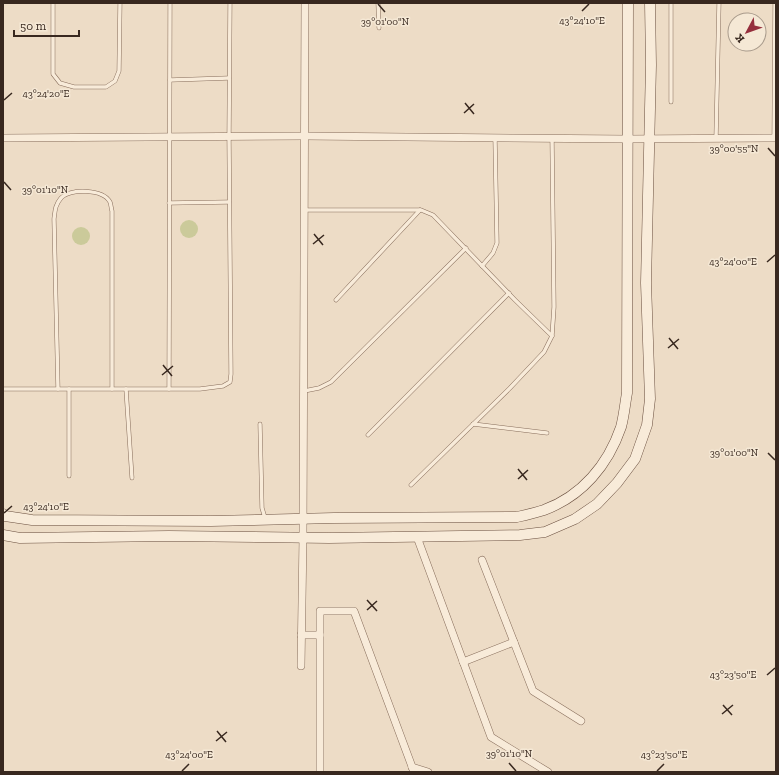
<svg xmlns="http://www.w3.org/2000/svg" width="779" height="775" font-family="'Zilla Slab',serif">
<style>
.green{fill:#cbca9a}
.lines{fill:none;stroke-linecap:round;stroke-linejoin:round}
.lane-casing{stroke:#886e5c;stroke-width:4.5}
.street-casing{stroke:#886e5c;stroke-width:8}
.secondary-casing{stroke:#6a4f3f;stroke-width:11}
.lane{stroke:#f8ebd9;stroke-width:3.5}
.street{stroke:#f8ebd9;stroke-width:7}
.secondary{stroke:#f8ebd9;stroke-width:10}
.ticks{fill:none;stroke:#38281f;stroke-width:1.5}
.ticks-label{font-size:10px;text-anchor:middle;fill:#38281f;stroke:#f5e8d5;stroke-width:3;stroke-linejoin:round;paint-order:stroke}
</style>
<rect width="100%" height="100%" fill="#eddcc6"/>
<g class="green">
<circle cx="189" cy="229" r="9"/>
<circle cx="81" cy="236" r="9"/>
</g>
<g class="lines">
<defs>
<g id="lane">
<polyline points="53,3 53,74 60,83 74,87 106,87 115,81 119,71 120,3"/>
<polyline points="378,3 379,28"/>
<polyline points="170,80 229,78"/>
<polyline points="671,102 671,3"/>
<polyline points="716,138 719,3"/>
<polyline points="774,138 775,3"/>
<polyline points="169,203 229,202"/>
<polyline points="305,210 421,210 433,215 515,300 552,336"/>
<polyline points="482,266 493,253 497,243 495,138"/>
<polyline points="336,300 420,210"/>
<polyline points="3,389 200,389 223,386 230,382 231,374 229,137 230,3"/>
<path d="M58 389 54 219C55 211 55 205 61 198 70 188 103 189 110 202 111 204 111 208 112 211V389"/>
<polyline points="69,389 69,476"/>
<polyline points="126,389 132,478"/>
<polyline points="169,389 170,3"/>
<polyline points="304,391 319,388 331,382 466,248"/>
<polyline points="260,424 262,508 265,518"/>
<polyline points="473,424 547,433"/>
<polyline points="368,435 509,293"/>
<polyline points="411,485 510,388 544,352 552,336 554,307 552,138"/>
</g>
<g id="street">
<polyline points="3,138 305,136 627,139 776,138"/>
<polyline points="417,537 491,737 548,772"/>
<polyline points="482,560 533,691 581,721"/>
<polyline points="301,635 320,635"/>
<polyline points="463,662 514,642"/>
<polyline points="301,666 303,537 305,3"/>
<polyline points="412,767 428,772"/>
<polyline points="320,772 320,611 354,611 414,772"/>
</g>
<g id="secondary">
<path d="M3 514 5 516 32 520 211 521 334 518 517 517C526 515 535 513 544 510 582 496 608 465 621 427 624 416 625 404 627 393L628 3"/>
<polyline points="3,535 20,538 169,536 329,538 520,535 545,532 575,519 597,504 617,483 635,459 647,425 650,399 646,283 651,65 650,3"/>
</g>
</defs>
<use href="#lane" class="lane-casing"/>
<use href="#street" class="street-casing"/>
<use href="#secondary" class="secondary-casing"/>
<use href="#lane" class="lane"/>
<use href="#street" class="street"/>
<use href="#secondary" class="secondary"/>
</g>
<path class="ticks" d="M378 4 385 12M582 11 589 4M4 100 12 93M465 103 474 114M464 113 474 104M768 148 775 156M4 182 11 190M314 234 323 245M313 244 324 235M767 262 775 255M669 338 678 349M668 348 679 339M163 365 172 376M162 375 173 366M768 453 775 460M518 469 527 480M518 479 528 470M4 513 12 506M367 600 377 611M367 610 377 601M767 675 775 668M723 705 732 715M722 714 733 705M217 731 226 742M216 741 227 732M509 763 516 771M182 771 189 764M657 771 664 764"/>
<g class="ticks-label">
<text x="582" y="24">43°24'10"E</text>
<text x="385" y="25">39°01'00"N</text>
<text x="46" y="97">43°24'20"E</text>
<text x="734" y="152">39°00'55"N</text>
<text x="45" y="193">39°01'10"N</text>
<text x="733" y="265">43°24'00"E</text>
<text x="734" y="456">39°01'00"N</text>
<text x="46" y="510">43°24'10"E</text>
<text x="733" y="678">43°23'50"E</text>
<text x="509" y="757">39°01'10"N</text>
<text x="189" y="758">43°24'00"E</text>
<text x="664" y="758">43°23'50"E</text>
</g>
<rect width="779" height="775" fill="none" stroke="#38281f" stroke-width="8"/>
<g transform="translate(747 32) rotate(229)"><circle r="19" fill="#f5e8d5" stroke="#a99b8c"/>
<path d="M0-3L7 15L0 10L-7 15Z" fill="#952e3c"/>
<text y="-6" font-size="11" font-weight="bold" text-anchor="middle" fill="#38281f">K</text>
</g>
<path d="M14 30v6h65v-6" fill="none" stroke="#38281f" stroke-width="2"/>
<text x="20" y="30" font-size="12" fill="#38281f" stroke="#f5e8d5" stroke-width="3" paint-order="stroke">50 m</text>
</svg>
